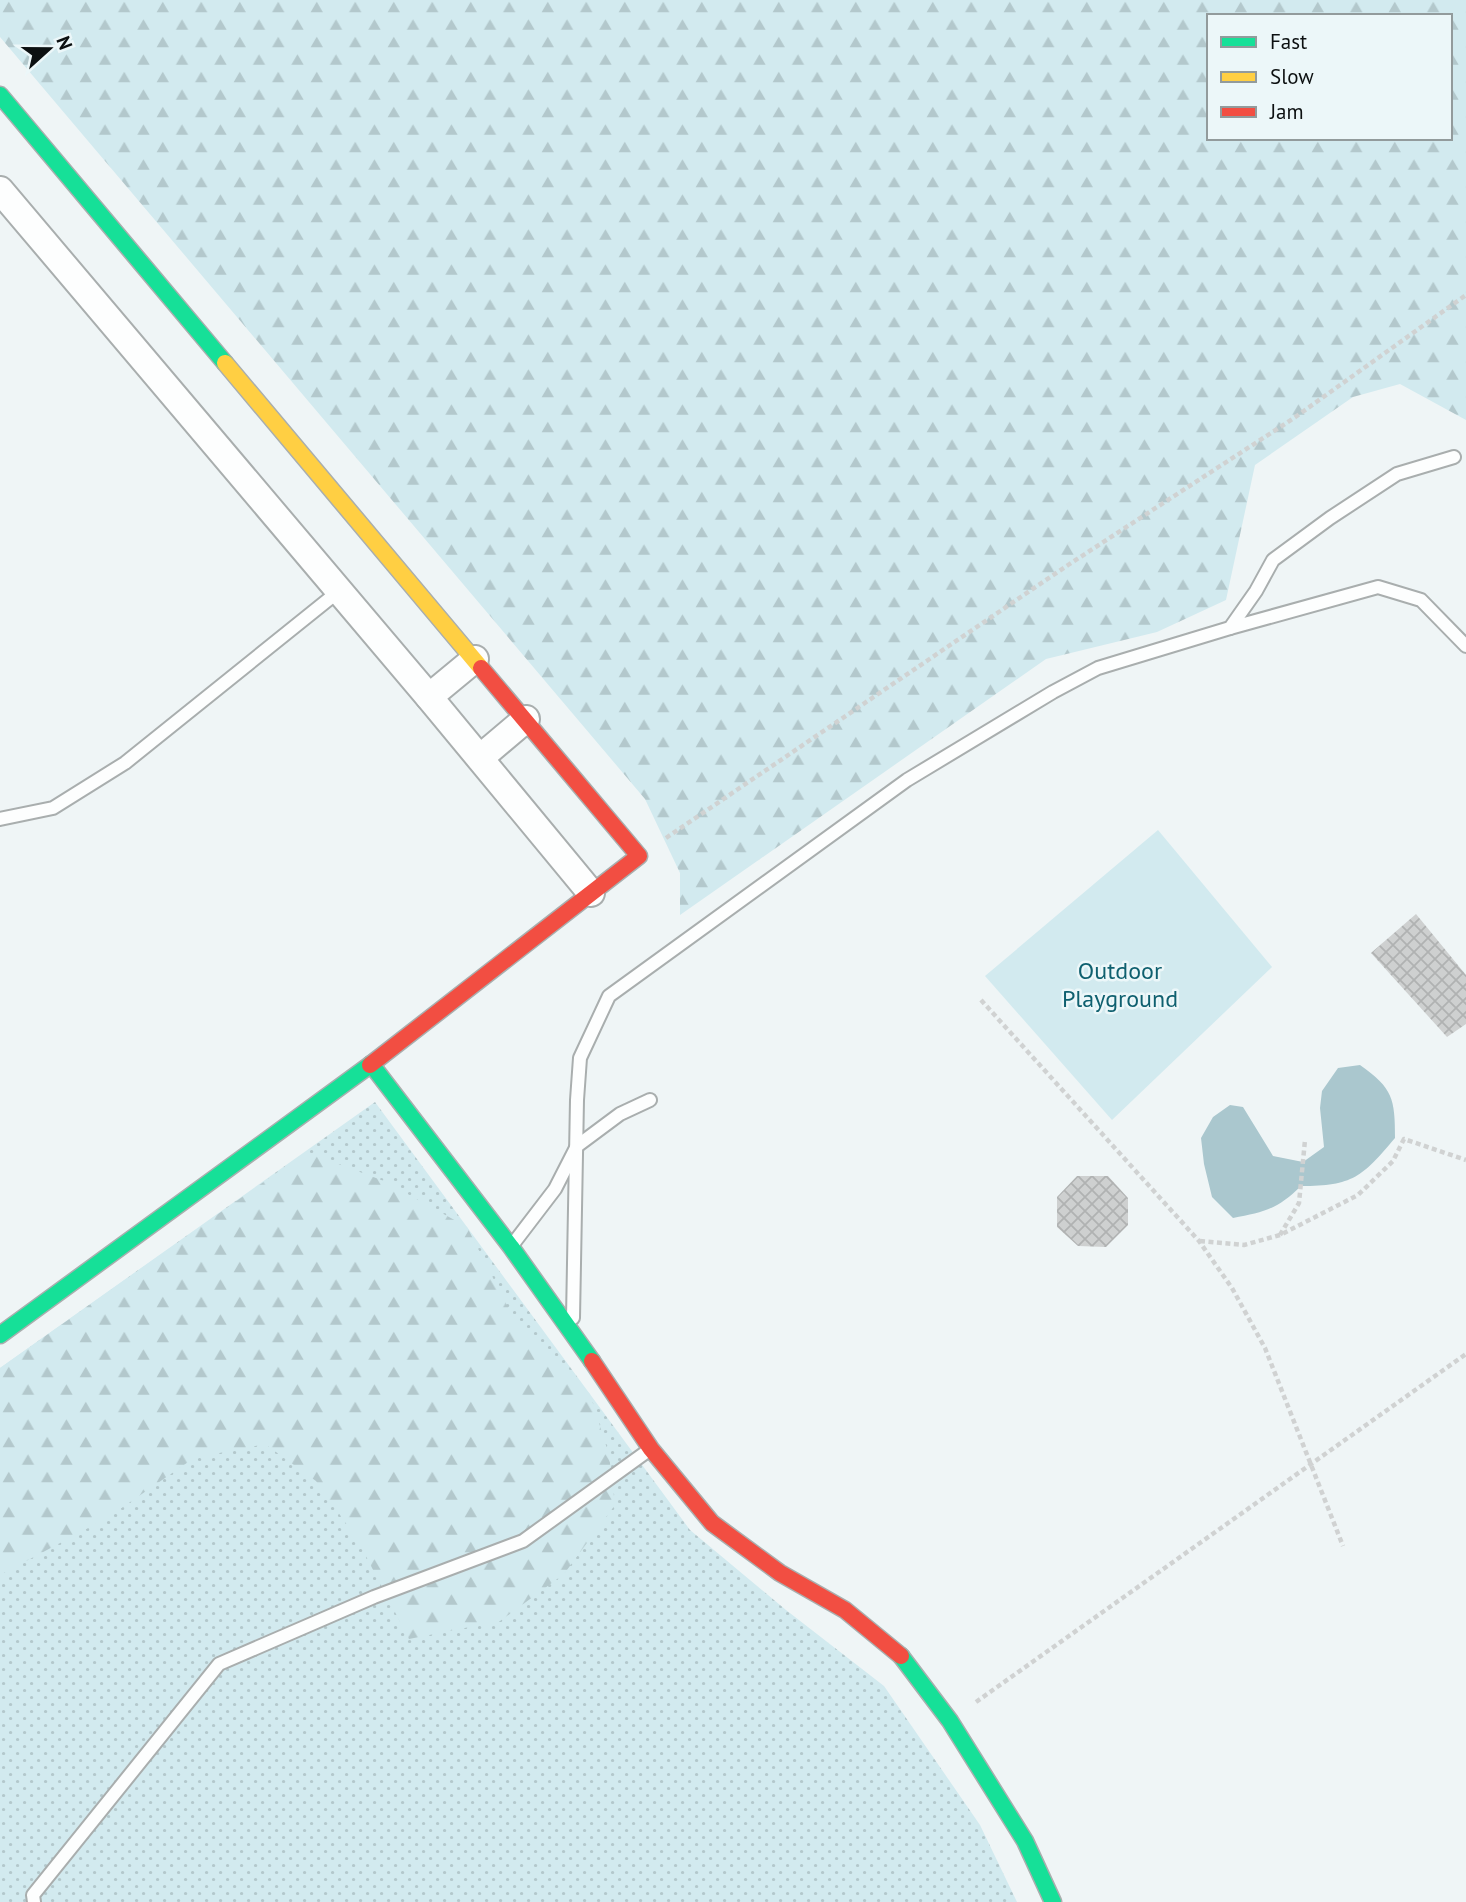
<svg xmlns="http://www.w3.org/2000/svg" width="1466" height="1902" font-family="'PT Sans',sans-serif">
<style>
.grass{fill:url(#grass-dots)}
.forest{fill:url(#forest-firs);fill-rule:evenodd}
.park{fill:#d2eaef}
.water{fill:#aac7ce}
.building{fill:url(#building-cross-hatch)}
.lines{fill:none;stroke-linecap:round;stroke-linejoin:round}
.lane-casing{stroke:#a9aeae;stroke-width:16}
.street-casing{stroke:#a9aeae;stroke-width:30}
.fast-casing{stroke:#a9aeae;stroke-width:19}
.slow-casing{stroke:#a9aeae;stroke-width:19}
.jam-casing{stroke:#a9aeae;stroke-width:19}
.path{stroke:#d0d2d2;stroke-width:4.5;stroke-dasharray:5 3.5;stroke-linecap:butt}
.lane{stroke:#fdfefe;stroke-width:12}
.street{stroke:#fdfefe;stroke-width:26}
.fast{stroke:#16e098;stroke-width:16}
.slow{stroke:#ffcf43;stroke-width:16}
.jam{stroke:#f24e42;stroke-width:16}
.labels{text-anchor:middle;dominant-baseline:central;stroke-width:5;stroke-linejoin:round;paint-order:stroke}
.park-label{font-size:24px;fill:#0f606f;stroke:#ecf7f9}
</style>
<defs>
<pattern id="grass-dots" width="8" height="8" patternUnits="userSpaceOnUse" patternTransform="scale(1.75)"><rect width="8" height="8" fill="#d2eaef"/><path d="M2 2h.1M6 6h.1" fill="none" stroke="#b3c8cc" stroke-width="1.8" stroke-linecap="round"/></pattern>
<pattern id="forest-firs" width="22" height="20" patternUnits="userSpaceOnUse" patternTransform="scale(1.75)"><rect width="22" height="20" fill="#d2eaef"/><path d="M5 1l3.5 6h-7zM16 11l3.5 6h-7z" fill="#b3c8cc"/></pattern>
<pattern id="building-cross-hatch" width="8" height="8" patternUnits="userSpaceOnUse" patternTransform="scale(1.75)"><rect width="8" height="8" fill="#ced0d0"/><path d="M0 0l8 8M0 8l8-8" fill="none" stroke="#b0b2b2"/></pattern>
</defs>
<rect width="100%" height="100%" fill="#eff5f6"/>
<polygon class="grass" points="375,1102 690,1530 786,1610 884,1686 980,1825 1017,1902 0,1902 0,1368"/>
<g class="forest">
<path d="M0 0H1466V420L1400 384 1353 397 1255 465 1226 600 1157 632 1046 659 680 915V873L645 799 0 37ZM1209 16H1450V138H1209Z"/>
<polygon points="306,1152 384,1181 467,1227 516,1323 590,1394 609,1455 615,1505 564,1574 500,1621 409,1639 357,1539 316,1481 265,1444 194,1458 107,1518 0,1575 0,1368"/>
</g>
<polygon class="park" points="1158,830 1272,967 1112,1120 985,976"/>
<path class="water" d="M1360 1065C1393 1088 1395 1099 1395 1138 1362 1177 1353 1186 1301 1186 1278 1209 1264 1212 1233 1218L1212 1197 1204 1164 1201 1138 1213 1117 1230 1105 1243 1107 1273 1156 1303 1162 1324 1147 1320 1108 1322 1091 1338 1068Z"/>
<g class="building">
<polygon points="1416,914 1466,975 1466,1024 1447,1037 1371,953"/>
<polygon points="1077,1176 1108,1176 1128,1198 1128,1225 1106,1247 1078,1246 1057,1227 1057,1197"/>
</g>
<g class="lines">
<defs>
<g id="lane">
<polyline points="1230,628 1378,587 1421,600 1466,646"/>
<polyline points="0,819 53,808 125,763 339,591"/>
<polyline points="513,1244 555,1189 577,1146 620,1114 650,1100"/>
<polyline points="573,1318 577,1100 580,1058 609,996 907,780 1053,692 1098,668 1230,628 1256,591 1273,560 1330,518 1397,474 1454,457"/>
<polyline points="34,1902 33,1895 219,1664 374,1597 523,1541 649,1450"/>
</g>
<g id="street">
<polyline points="0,190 429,697 591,893"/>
<polyline points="429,697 475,659"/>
<polyline points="480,758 526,719"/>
</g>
<g id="fast">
<polyline points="0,95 225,363"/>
<polyline points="371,1064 511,1247 592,1361"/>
<polyline points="0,1335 370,1065"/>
<polyline points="901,1656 950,1721 1025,1841 1053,1902"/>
</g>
<polyline id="slow" points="225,363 481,668"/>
<g id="jam">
<polyline points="370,1065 639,856 481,668"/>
<polyline points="592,1361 651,1449 712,1523 780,1573 845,1610 901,1656"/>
</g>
</defs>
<use href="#lane" class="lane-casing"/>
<use href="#street" class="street-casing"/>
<use href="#fast" class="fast-casing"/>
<use href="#slow" class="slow-casing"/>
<use href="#jam" class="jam-casing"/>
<g class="path">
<polyline points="666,838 1068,565 1294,418 1466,295"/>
<polyline points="981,1000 1199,1241 1232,1288 1265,1348 1343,1546"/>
<polyline points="1280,1235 1299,1203 1305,1140"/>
<polyline points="1200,1241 1244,1245 1280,1235 1358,1195 1393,1161 1404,1139 1466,1160"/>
<polyline points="976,1702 1466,1354"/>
</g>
<use href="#lane" class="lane"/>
<use href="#street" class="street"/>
<use href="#fast" class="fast"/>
<use href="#slow" class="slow"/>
<use href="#jam" class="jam"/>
</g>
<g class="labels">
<g class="park-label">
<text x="1120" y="970">Outdoor<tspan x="1120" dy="28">Playground</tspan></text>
</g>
</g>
<rect x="1207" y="14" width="245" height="126" fill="#ecf7f9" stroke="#929b9c" stroke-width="2"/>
<rect x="1221" y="37" width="35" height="10" fill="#16e098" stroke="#929b9c" stroke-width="2"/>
<text x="1270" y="49" font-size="21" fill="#0c1011">Fast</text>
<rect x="1221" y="72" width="35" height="10" fill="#ffcf43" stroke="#929b9c" stroke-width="2"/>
<text x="1270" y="84" font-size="21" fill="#0c1011">Slow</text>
<rect x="1221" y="107" width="35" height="10" fill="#f24e42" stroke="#929b9c" stroke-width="2"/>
<text x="1270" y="119" font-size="21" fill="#0c1011">Jam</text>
<g transform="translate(49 49) rotate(69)" stroke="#ecf7f9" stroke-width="5" paint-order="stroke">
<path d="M0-5L12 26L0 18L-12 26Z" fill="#0c1011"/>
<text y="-10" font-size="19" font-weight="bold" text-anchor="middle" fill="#0c1011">N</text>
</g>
</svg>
